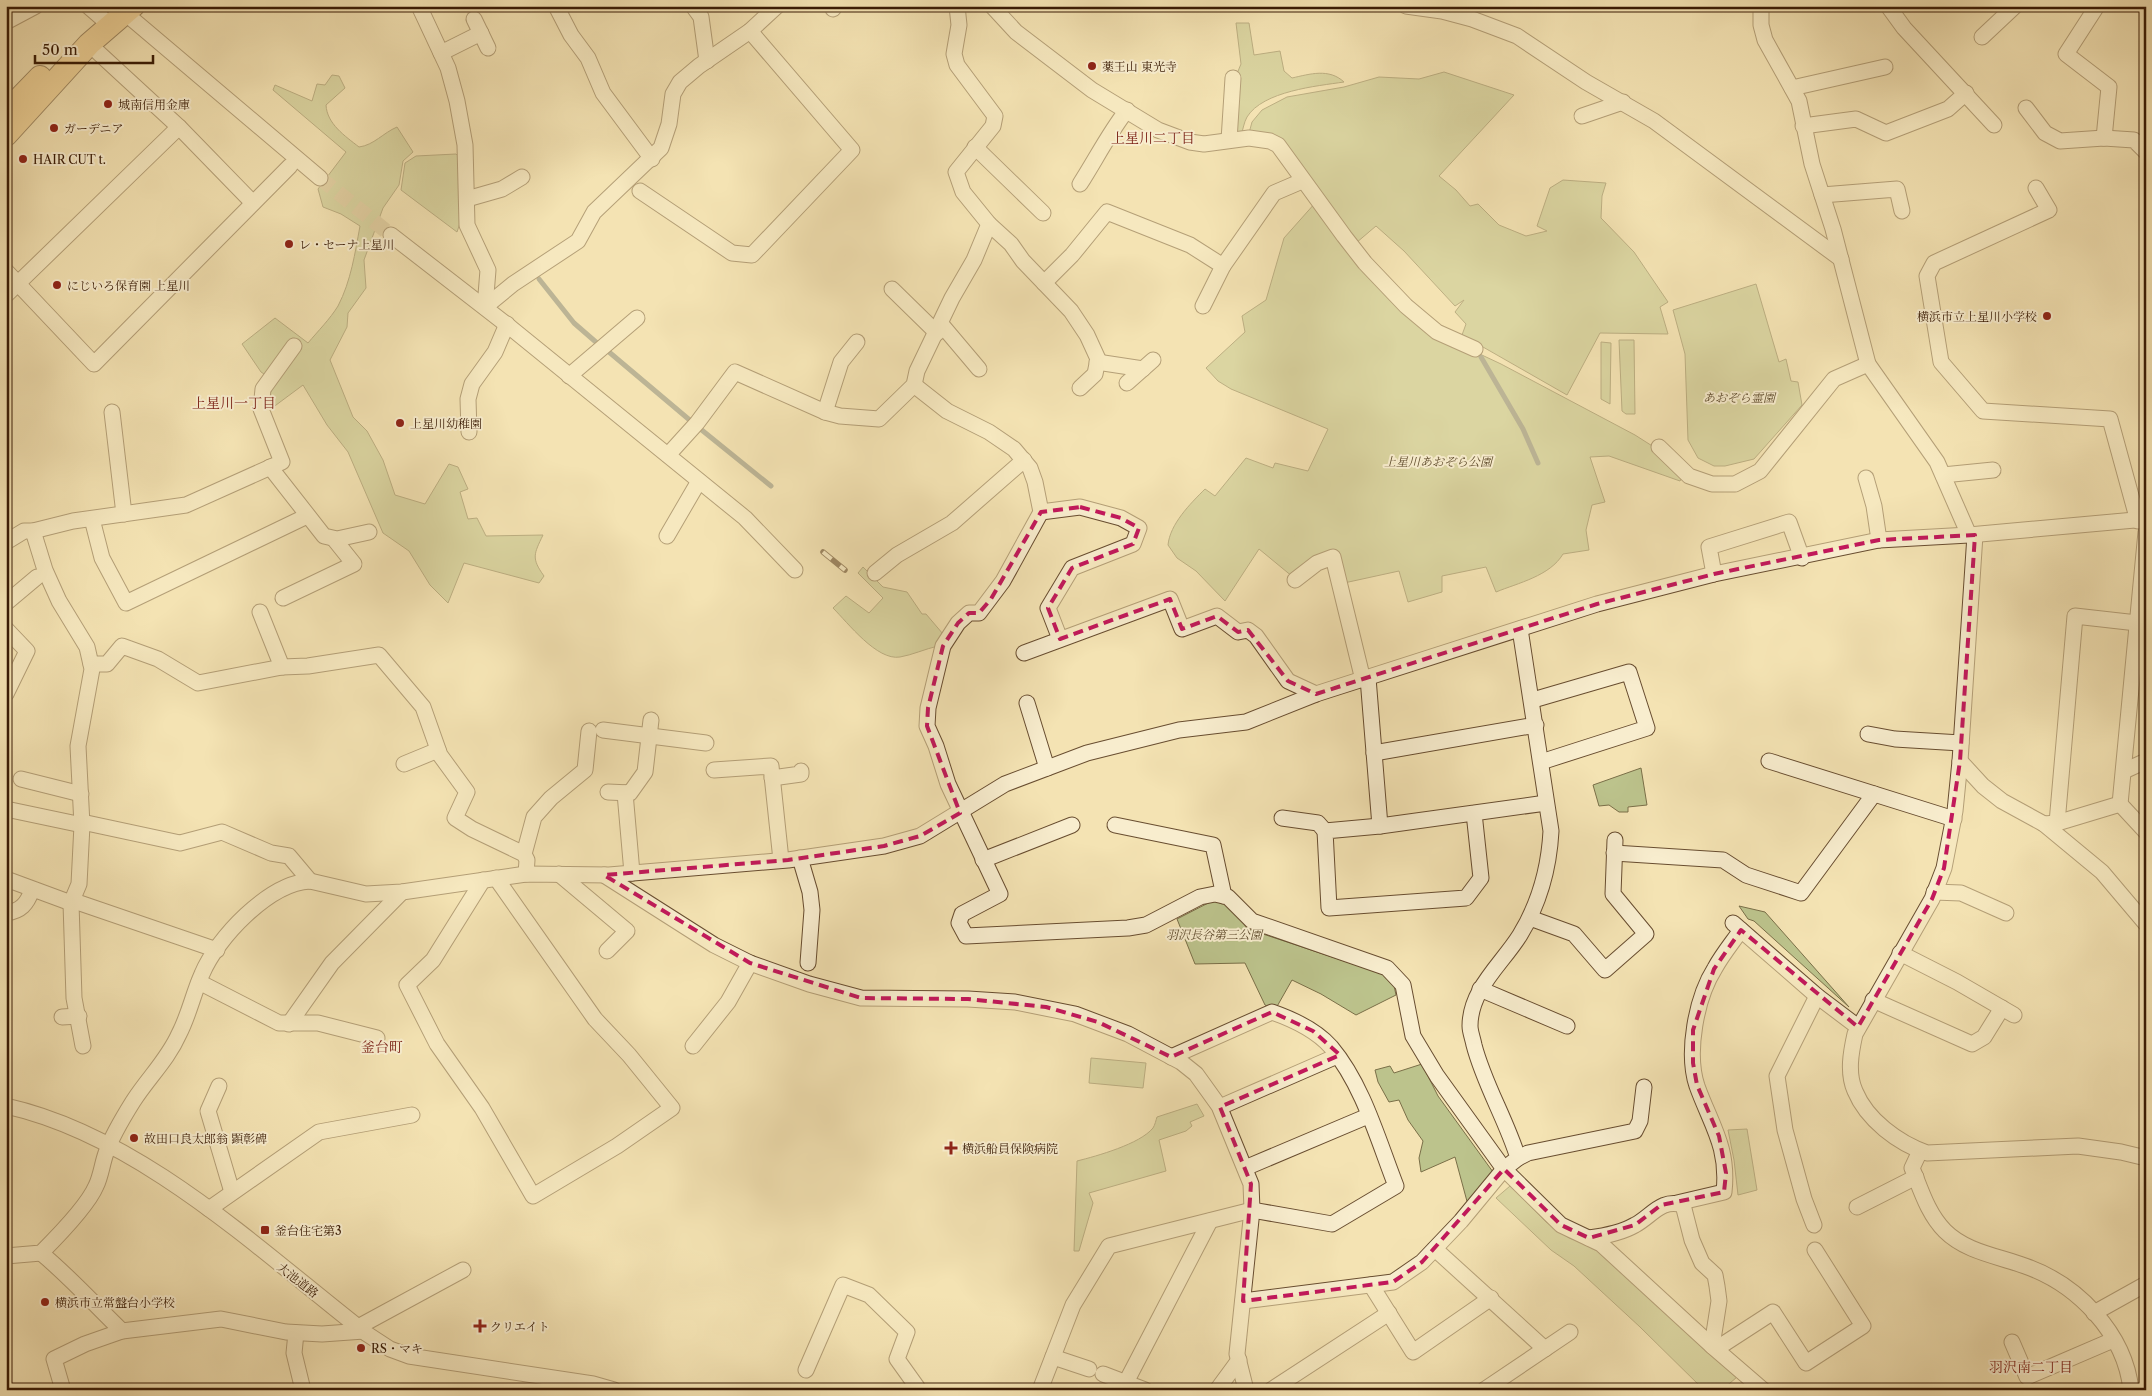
<svg xmlns="http://www.w3.org/2000/svg" width="2152" height="1396" font-family="'Libre Caslon Text','Noto Serif JP',serif">
<style>
.green{fill:#bcc38c;stroke:#7a6f48}
.lines{fill:none;stroke-linecap:round;stroke-linejoin:round}
.stream{stroke:#787b71;stroke-width:5}
.minor-tunnel{stroke:#cfbb90;stroke-width:15;stroke-dasharray:15 8;stroke-linecap:butt}
.minor-casing{stroke:#684d30;stroke-width:17}
.highway-casing{stroke:#391b05;stroke-width:24}
.minor{stroke:#f8edce;stroke-width:15}
.highway{stroke:#eac27a;stroke-width:22}
.rail-casing{stroke:#391b05;stroke-width:5.5}
.rail{stroke:#f8edce;stroke-width:4;stroke-dasharray:11;stroke-linecap:butt}
.marked{fill:none;stroke:#c2185b;stroke-width:4;stroke-dasharray:10 6;stroke-linejoin:round}
.poi-dot{fill:#8f2418;stroke:#f8edce;stroke-width:2}
.labels{text-anchor:middle;dominant-baseline:central;stroke-width:4;stroke-linejoin:round;paint-order:stroke}
.poi-label{font-size:12px;fill:#391b05;stroke:#f8edce;text-anchor:start}
.park-label{font-size:12px;font-style:italic;fill:#604d2e;stroke:#f8edce}
.street-label{font-size:12px;fill:#391b05;stroke:#f8edce}
.neighbourhood-label{font-size:14px;fill:#7a1f14;stroke:#f8edce}
</style>
<rect width="100%" height="100%" fill="#f4e3b3"/>
<filter id="stains"><feTurbulence type="fractalNoise" baseFrequency=".004" numOctaves="4"/><feColorMatrix values="0 0 0 0 .2 0 0 0 0 .09 0 0 0 0 .02 0 0 0 .5 -.17"/></filter>
<radialGradient id="worn" r=".72"><stop offset=".6" stop-color="#630" stop-opacity="0"/><stop offset="1" stop-color="#630" stop-opacity=".3"/></radialGradient>
<g class="green">
<path d="M1236 23H1249L1254 55 1280 51 1284 71 1292 78C1310 74 1329 68 1344 82 1317 86 1263 91 1247 117 1244 122 1243 130 1241 135L1233 136 1236 76 1241 64Z"/>
<polygon points="1444,72 1514,95 1439,176 1456,190 1470,206 1478,204 1499,225 1526,236 1547,231 1537,226 1550,188 1563,180 1606,183 1602,196 1601,218 1634,252 1668,302 1660,307 1668,334 1600,333 1567,395 1462,335 1466,324 1455,312 1464,300 1455,306 1404,251 1376,226 1356,243 1285,145 1249,133 1252,122 1262,110 1287,97 1344,87 1379,77 1419,79"/>
<path d="M332 75 339 76 345 88 326 105C327 124 345 136 359 147 374 145 383 133 397 127L413 152 403 161 399 185 383 208 364 260 366 288 348 313 347 327 330 360 353 417 367 431 383 460 395 495 425 504 449 464 458 467 468 489 460 492 468 519 477 518 486 536 543 535C534 554 531 558 544 576L539 583 464 563 448 603 430 585 409 551 383 533 348 452 327 425 303 385 268 411 271 390 275 381 261 372 242 344 275 318 308 343C318 331 330 319 338 306 351 281 355 253 360 226L341 214 323 207 318 189 346 152 273 90 275 85 312 101 317 84 325 85Z"/>
<polygon points="456,154 461,159 460,223 457,232 401,190 405,163 416,156"/>
<path d="M1316 202 1435 333 1501 364 1635 435 1657 449 1683 476 1680 481 1609 456 1590 457 1605 502 1592 505 1586 530 1589 550 1563 554C1550 576 1518 583 1496 592L1486 567 1442 576V592L1408 602 1399 571 1344 583 1336 551 1293 577 1259 549 1225 601 1196 571 1177 558 1168 545C1170 524 1190 504 1205 489L1215 496 1246 458 1273 468 1275 463 1308 471 1328 429 1231 389 1218 381 1206 368 1245 332 1242 316 1266 300 1284 238Z"/>
<polygon points="1756,284 1779,362 1786,359 1791,381 1798,382 1802,405 1754,459 1725,466 1714,466 1698,458 1688,440 1685,354 1673,310"/>
<polygon points="1619,340 1634,340 1635,414 1626,414 1622,411"/>
<polygon points="1601,342 1611,343 1610,404 1601,399"/>
<path d="M863 567 883 587 907 592 922 614H926L943 634 938 646C925 649 912 655 900 657 877 661 848 623 833 608L846 596 869 613 883 598 858 573Z"/>
<polygon points="1641,768 1647,805 1628,807 1628,812 1619,812 1609,805 1599,806 1593,785"/>
<polygon points="1216,899 1226,902 1248,929 1386,975 1393,981 1396,995 1356,1015 1321,994 1292,980 1275,1010 1265,1005 1245,963 1195,964 1177,919"/>
<polygon points="1739,906 1765,912 1849,1007 1754,921 1748,919"/>
<polygon points="1091,1058 1146,1063 1143,1088 1089,1083"/>
<polygon points="1422,1064 1438,1096 1493,1172 1468,1205 1455,1157 1421,1172 1419,1158 1423,1141 1408,1120 1399,1100 1389,1102 1378,1082 1375,1070 1390,1066 1394,1073"/>
<path d="M1197 1104 1204 1116 1190 1122 1192 1126 1186 1131 1159 1140 1166 1171 1089 1193 1093 1203 1079 1251H1074L1077 1161C1097 1156 1140 1144 1153 1128 1155 1125 1156 1120 1157 1117Z"/>
<polygon points="1747,1129 1757,1190 1738,1195 1734,1160 1728,1130"/>
<polygon points="1510,1186 1546,1222 1569,1238 1596,1246 1737,1377 1722,1390 1704,1390 1640,1327 1574,1266 1551,1250 1496,1198"/>
</g>
<g class="lines">
<g class="stream">
<polyline points="539,279 574,323 597,343"/>
<polyline points="609,352 692,422"/>
<polyline points="1481,357 1523,429 1538,463"/>
<polyline points="698,427 771,486"/>
</g>
<polyline class="minor-tunnel" points="320,178 391,235"/>
<defs>
<g id="minor">
<polyline points="88,6 110,25"/>
<polyline points="419,6 448,68 457,101 465,145 467,225 488,270 485,307"/>
<polyline points="556,6 571,35 588,58 603,93 652,159"/>
<polyline points="693,6 701,17 707,61"/>
<polyline points="992,6 1016,32 1092,90 1158,130 1190,142 1204,144 1249,138 1270,141 1278,145 1344,236 1365,263 1406,306 1437,332 1475,349"/>
<polyline points="1406,6 1442,11 1472,19 1517,36 1586,82 1654,121 1841,259"/>
<polyline points="1761,6 1761,25 1765,40 1799,101 1812,164 1833,229 1868,364"/>
<polyline points="1888,6 1904,28 1994,125"/>
<polyline points="2097,6 2066,54 2109,87 2104,138"/>
<polyline points="833,9 835,6"/>
<polyline points="125,13 320,178"/>
<polyline points="474,19 488,48"/>
<polyline points="6,22 36,6"/>
<polyline points="1982,37 2015,6"/>
<polyline points="89,44 179,127 253,203"/>
<polyline points="441,53 481,33"/>
<polyline points="1792,88 1885,67"/>
<polyline points="2026,108 2045,133 2060,141 2104,138 2134,140 2146,152"/>
<polyline points="1582,116 1623,102"/>
<polyline points="1803,126 1856,119 1886,133 1948,109 1966,93"/>
<polyline points="1229,140 1233,78"/>
<polyline points="975,147 1043,213"/>
<path d="M1080 184C1096 159 1109 133 1127 110"/>
<polyline points="2036,188 2049,210 1934,263 1927,276 1941,362 1983,411 2110,419 2138,521"/>
<polyline points="640,191 732,253 752,255 852,150 750,31"/>
<polyline points="1822,195 1897,189 1902,211"/>
<polyline points="467,199 502,189 522,177"/>
<polyline points="989,224 1011,244 1023,261 1071,311 1087,335 1098,359 1095,374 1080,388"/>
<polyline points="391,235 511,328 745,518 795,570"/>
<polyline points="1223,266 1274,193 1302,181"/>
<polyline points="6,271 94,364 290,166"/>
<polyline points="1044,283 1072,255 1107,212 1190,245 1223,266 1203,306"/>
<polyline points="892,289 937,333"/>
<polyline points="6,295 179,127"/>
<polyline points="485,307 513,284 578,241 594,212 661,148 669,124 673,94 680,82 699,66 750,31 777,6"/>
<polyline points="941,324 979,369"/>
<polyline points="1097,362 1143,369"/>
<polyline points="569,376 637,318"/>
<polyline points="1127,383 1153,360"/>
<polyline points="914,385 947,411 989,432 1014,449 1030,468 1035,482 1041,512 1003,581 979,613 969,613 958,623 943,646 928,708 927,726 936,746 948,784 1000,894 962,914 959,923 966,936 1128,928 1146,925 1200,897 1215,894 1228,897 1252,921 1387,968 1403,985 1413,1036 1437,1076 1504,1169 1561,1225 1601,1244 1712,1346 1763,1390"/>
<polyline points="112,412 124,514"/>
<polyline points="825,412 841,362 857,342"/>
<polyline points="469,432 468,399 472,384 495,352 507,324"/>
<polyline points="1659,447 1689,476 1712,484 1735,484 1760,471 1834,379 1868,364 1937,462 1969,535"/>
<polyline points="668,455 697,423 735,372 825,412 840,416 879,419 914,385 917,371 952,298 974,260 989,224 963,192 956,172 993,126 995,116 957,65 954,54 959,25 957,6"/>
<polyline points="270,467 324,536 337,539 369,532"/>
<polyline points="1943,475 1993,470"/>
<polyline points="1866,478 1874,506 1879,540"/>
<polyline points="1041,512 1080,507 1121,518 1139,528 1133,544 1072,568 1048,608 1060,639"/>
<polyline points="92,519 102,558 126,603 307,516"/>
<polyline points="33,531 45,570 59,601 87,647 92,669 78,746 82,825 79,884 71,903 74,998 83,1046"/>
<path d="M1975 535 1960 761 1955 811 1944 868 1932 899 1855 1034C1851 1052 1847 1073 1855 1091 1867 1120 1898 1143 1927 1153L2078 1146 2121 1152 2146 1158"/>
<polyline points="667,536 699,481"/>
<polyline points="6,542 24,531 33,531 73,521 186,505 282,462 261,409 263,389 294,346"/>
<polyline points="875,573 897,555 952,523 1024,460"/>
<polyline points="1714,574 1709,547 1789,522 1802,558"/>
<polyline points="1295,580 1317,563 1333,557 1363,680"/>
<polyline points="283,598 354,564 334,539"/>
<polyline points="6,603 37,577"/>
<polyline points="260,612 282,667"/>
<polyline points="6,629 27,651 6,694"/>
<polyline points="1024,653 1170,599 1182,629 1217,616 1238,632 1248,630 1256,636 1288,681 1316,694"/>
<polyline points="91,664 107,664 122,646 158,659 198,683 282,667 308,666 379,655 423,707 440,755 467,792 455,818 472,829 524,854 527,860 526,874"/>
<polyline points="1368,678 1380,826"/>
<polyline points="1533,700 1629,672 1647,728 1541,762"/>
<polyline points="1027,703 1047,768"/>
<polyline points="603,730 706,743"/>
<polyline points="1868,734 1895,739 1961,743"/>
<polyline points="1374,753 1536,725"/>
<polyline points="1769,761 1954,819"/>
<polyline points="1960,761 1983,786 2002,801 2044,824 2102,872 2146,924"/>
<polyline points="404,764 438,750"/>
<polyline points="714,770 771,766 781,860"/>
<polyline points="2124,771 2146,761"/>
<polyline points="772,778 801,774 801,771"/>
<polyline points="21,779 81,794"/>
<polyline points="608,792 630,793 645,772 651,720"/>
<polyline points="625,793 632,873"/>
<polyline points="2120,804 2146,832"/>
<polyline points="6,809 82,825"/>
<polyline points="1474,813 1481,878 1466,898 1329,908 1325,831 1380,826 1546,803"/>
<polyline points="1282,818 1318,823 1325,831"/>
<polyline points="82,822 180,843 222,832 271,853 289,856 310,881"/>
<polyline points="2057,823 2075,616 2137,623"/>
<polyline points="2044,824 2057,823 2120,804 2146,532"/>
<polyline points="1115,825 1213,845 1224,896"/>
<polyline points="1614,853 1723,860 1746,875 1801,893 1874,794"/>
<polyline points="524,854 534,817 551,798 585,770 589,731"/>
<polyline points="800,858 810,892 812,910 808,963"/>
<polyline points="983,860 1072,825"/>
<polyline points="559,874 627,931 607,951"/>
<polyline points="604,875 714,945 750,963 809,984 861,998 968,999 1015,1002 1075,1014 1128,1034 1181,1062 1196,1074 1219,1106 1251,1184 1252,1210 1237,1354 1246,1390"/>
<polyline points="6,879 71,903"/>
<polyline points="483,880 433,960 407,985 437,1044 482,1108 533,1196 617,1146 672,1108 629,1055 595,1019 496,878"/>
<polyline points="1934,892 1961,893 2006,913"/>
<polyline points="71,900 217,950"/>
<path d="M6 913C21 911 27 904 32 890"/>
<polyline points="1530,918 1574,934 1605,970 1646,934 1613,894 1615,840"/>
<polyline points="1733,923 1817,996 1858,1027"/>
<polyline points="1900,953 1957,982 2014,1015"/>
<polyline points="199,982 279,1023 318,1023 377,1038"/>
<polyline points="1480,989 1567,1026"/>
<polyline points="1873,1000 1972,1044 1984,1037 2002,1008"/>
<polyline points="62,1017 79,1016"/>
<polyline points="289,1024 332,963 402,892"/>
<polyline points="693,1046 728,1002 750,963"/>
<polyline points="219,1086 208,1111 232,1192"/>
<path d="M6 1106C141 1136 260 1251 367 1334L390 1349 409 1356 593 1384 614 1390"/>
<polyline points="1220,1107 1337,1056"/>
<path d="M1920 1151 1912 1168C1921 1190 1928 1214 1945 1231 1966 1252 1998 1256 2025 1266 2077 1284 2125 1333 2131 1390"/>
<polyline points="1518,1158 1528,1153 1635,1131 1640,1121 1644,1087"/>
<polyline points="1245,1168 1368,1116"/>
<path d="M1677 1203 1724 1192C1729 1147 1711 1125 1697 1086 1686 1053 1696 998 1715 968 1722 955 1732 943 1741 930"/>
<polyline points="1857,1207 1916,1177"/>
<polyline points="209,1209 319,1132 412,1115"/>
<polyline points="1814,1225 1804,1199 1785,1130 1777,1076 1817,996"/>
<path d="M1589 1238C1605 1236 1621 1233 1635 1225 1652 1216 1661 1198 1683 1205L1692 1240 1702 1263 1715 1275 1717 1286 1719 1301 1712 1346"/>
<polyline points="1435,1249 1545,1349"/>
<path d="M41 1253C70 1277 95 1305 122 1331"/>
<path d="M6 1256 41 1253C56 1238 88 1205 96 1186 101 1176 102 1164 106 1153 112 1135 124 1116 134 1100 149 1077 168 1059 179 1034 189 1015 193 994 202 974 217 938 269 883 310 881L366 894 402 892 526 874 609 875 788 860 884 846 920 836 1005 784 1087 753 1179 730 1246 722 1316 694 1597 604 1714 574 1879 540 1969 535 2146 519"/>
<polyline points="1371,1285 1413,1352 1491,1298"/>
<path d="M1243 1301 1393 1282 1422 1262 1461 1221 1504 1169 1518 1158C1506 1119 1484 1084 1474 1045 1473 1039 1470 1032 1470 1026 1470 989 1502 964 1520 935 1540 902 1549 869 1551 831L1520 629"/>
<polyline points="2094,1313 2146,1284"/>
<polyline points="358,1327 463,1270"/>
<polyline points="296,1333 294,1353 303,1390"/>
<polyline points="2012,1342 2027,1377 2113,1340"/>
<polyline points="1716,1349 1773,1312 1806,1363 1863,1326 1815,1250"/>
<polyline points="1053,1357 1089,1369"/>
<polyline points="806,1370 843,1285 869,1295 907,1332 897,1359 917,1387 916,1390"/>
<polyline points="1103,1374 1145,1390"/>
<polyline points="63,1390 54,1359 85,1344 122,1331 221,1319 286,1332 322,1334 364,1331"/>
<path d="M1040 1390 1073 1305 1109 1246 1252 1210 1332 1224 1396 1186C1378 1140 1363 1085 1331 1047 1316 1030 1292 1019 1272 1012L1171 1057"/>
<polyline points="1122,1390 1210,1221"/>
<polyline points="1217,1390 1239,1360"/>
<polyline points="1271,1390 1389,1313"/>
<polyline points="1484,1390 1570,1332"/>
</g>
<g id="highway">
<polyline points="6,112 40,77"/>
<polyline points="6,135 89,44 133,6"/>
</g>
</defs>
<use href="#minor" class="minor-casing"/>
<use href="#highway" class="highway-casing"/>
<use href="#minor" class="minor"/>
<use href="#highway" class="highway"/>
<defs>
<g id="rail">
<polyline points="6,9 11,6"/>
<polyline points="823,552 845,570"/>
</g>
</defs>
<use href="#rail" class="rail-casing"/>
<use href="#rail" class="rail"/>
</g>
<path d="M0 0H2152V1396H0ZM1080 507 1121 518 1139 528 1133 544 1072 568 1048 608 1060 639 1170 599 1182 629 1217 616 1238 632 1248 630 1288 681 1316 694 1597 604 1714 574 1879 540 1975 535 1960 761 1944 868 1932 899 1858 1027 1741 930 1714 969 1693 1030V1063L1697 1085 1719 1136 1726 1173 1724 1192 1661 1205 1635 1225 1589 1238 1561 1225 1504 1169 1422 1262 1393 1282 1243 1301 1251 1184 1220 1107 1340 1055 1313 1031 1272 1012 1171 1057 1098 1022 1046 1007 968 999 861 998 750 963 604 875 788 860 884 846 920 836 960 813 927 726 928 708 943 646 958 623 969 613H979L991 599 1041 512Z" fill="#f4e3b3" fill-opacity=".55" fill-rule="evenodd"/>
<path class="marked" d="M1080 507 1121 518 1139 528 1133 544 1072 568 1048 608 1060 639 1170 599 1182 629 1217 616 1238 632 1248 630 1288 681 1316 694 1597 604 1714 574 1879 540 1975 535 1960 761 1944 868 1932 899 1858 1027 1741 930 1714 969 1693 1030V1063L1697 1085 1719 1136 1726 1173 1724 1192 1661 1205 1635 1225 1589 1238 1561 1225 1504 1169 1422 1262 1393 1282 1243 1301 1251 1184 1220 1107 1340 1055 1313 1031 1272 1012 1171 1057 1098 1022 1046 1007 968 999 861 998 750 963 604 875 788 860 884 846 920 836 960 813 927 726 928 708 943 646 958 623 969 613H979L991 599 1041 512Z"/>
<g class="poi-dot">
<circle cx="1092" cy="66" r="5"/>
<circle cx="108" cy="104" r="5"/>
<circle cx="54" cy="128" r="5"/>
<circle cx="23" cy="159" r="5"/>
<circle cx="289" cy="244" r="5"/>
<circle cx="57" cy="285" r="5"/>
<circle cx="2047" cy="316" r="5"/>
<circle cx="400" cy="423" r="5"/>
<circle cx="134" cy="1138" r="5"/>
<path d="M948.5 1140.5h5v5h5v5h-5v5h-5v-5h-5v-5h5z"/>
<rect x="260" y="1225" width="10" height="10" rx="2.5"/>
<circle cx="45" cy="1302" r="5"/>
<path d="M477.5 1318.5h5v5h5v5h-5v5h-5v-5h-5v-5h5z"/>
<circle cx="361" cy="1348" r="5"/>
</g>
<g class="labels">
<g class="poi-label">
<text x="1102" y="66">薬王山 東光寺</text>
<text x="118" y="104">城南信用金庫</text>
<text x="64" y="128">ガーデニア</text>
<text x="33" y="159">HAIR CUT t.</text>
<text x="299" y="244">レ・セーナ上星川</text>
<text x="67" y="285">にじいろ保育園 上星川</text>
<text x="2037" y="316" text-anchor="end">横浜市立上星川小学校</text>
<text x="410" y="423">上星川幼稚園</text>
<text x="144" y="1138">故田口良太郎翁 顕彰碑</text>
<text x="962" y="1148">横浜船員保険病院</text>
<text x="275" y="1230">釜台住宅第3</text>
<text x="55" y="1302">横浜市立常盤台小学校</text>
<text x="490" y="1326">クリエイト</text>
<text x="371" y="1348">RS・マキ</text>
</g>
<g class="park-label">
<text x="1739" y="397">あおぞら霊園</text>
<text x="1438" y="461">上星川あおぞら公園</text>
<text x="1214" y="934">羽沢長谷第三公園</text>
</g>
<g class="street-label">
<text transform="translate(298 1280) rotate(38)">大池道路</text>
</g>
<g class="neighbourhood-label">
<text x="1153" y="138">上星川二丁目</text>
<text x="234" y="403">上星川一丁目</text>
<text x="382" y="1047">釜台町</text>
<text x="2031" y="1367">羽沢南二丁目</text>
</g>
</g>
<rect width="2152" height="1396" fill="none" stroke="#f4e3b3" stroke-width="25"/>
<rect x="8" y="8" width="2137" height="1381" fill="none" stroke="#391b05" stroke-width="2.5"/>
<rect x="12" y="12" width="2127" height="1371" fill="none" stroke="#391b05"/>
<path d="M35 55v8h118v-8" fill="none" stroke="#391b05" stroke-width="2.5"/>
<text x="42" y="55" font-size="15" fill="#391b05" stroke="#f8edce" stroke-width="4" paint-order="stroke">50 m</text>
<rect width="100%" height="100%" filter="url(#stains)"/>
<rect width="100%" height="100%" fill="url(#worn)"/>
</svg>
